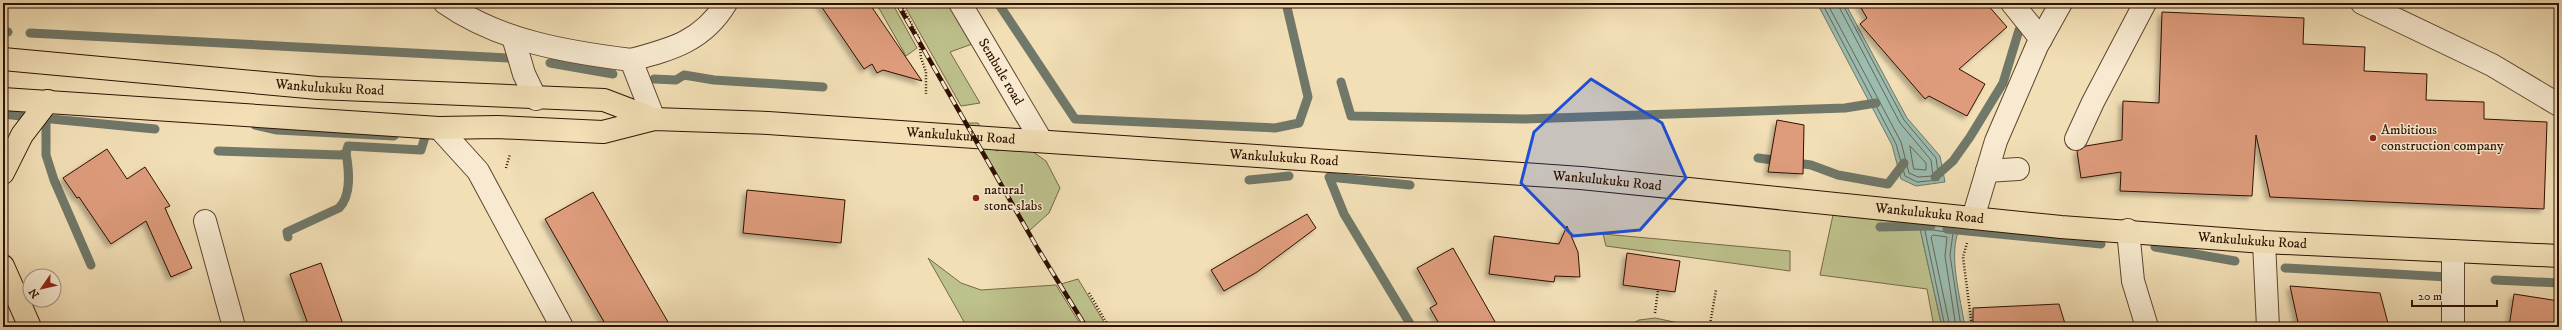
<svg xmlns="http://www.w3.org/2000/svg" width="2562" height="330" font-family="'IM FELL DW Pica',serif">
<style>
.green{fill:#bdc18c;stroke:#766946}
.water{fill:#9bbcaf;stroke:#707869}
.lines{fill:none;stroke-linecap:round;stroke-linejoin:round}
.shore{stroke:#656658;stroke-width:1}
.stream{stroke:#707869;stroke-width:9}
.building{fill:#de9c7c;stroke:#2f1100;filter:url(#shadow)}
.minor-casing{stroke:#60442e;stroke-width:24}
.major-casing{stroke:#2f1100;stroke-width:24}
.path{stroke:#2f1100;stroke-width:2.5;stroke-dasharray:1 2;stroke-linecap:butt}
.minor{stroke:#f7ead0;stroke-width:22}
.major{stroke:#f2dfb6;stroke-width:22}
.rail-casing{stroke:#2f1100;stroke-width:4.5}
.rail{stroke:#f7ead0;stroke-width:3;stroke-dasharray:9;stroke-linecap:butt}
.marked{fill:#1d4ed8;fill-opacity:0.2;stroke:#1d4ed8;stroke-width:3;stroke-linejoin:round}
.poi-dot{fill:#8f2418;stroke:#f7ead0;stroke-width:1.5}
.labels{text-anchor:middle;dominant-baseline:central;stroke-width:3;stroke-linejoin:round;paint-order:stroke}
.street-label{font-size:14px;fill:#2f1100;stroke:#f7ead0}
.poi-label{font-size:14px;fill:#2f1100;stroke:#f7ead0;text-anchor:start}
</style>
<defs>
<filter id="shadow"><feDropShadow dx="-3.5" dy="3.5" stdDeviation="2" flood-color="#0004"/></filter>
</defs>
<rect width="100%" height="100%" fill="#f2dfb6"/>
<filter id="stains"><feTurbulence type="fractalNoise" baseFrequency=".005" numOctaves="4"/><feColorMatrix values="0 0 0 0 .2 0 0 0 0 .09 0 0 0 0 .02 0 0 0 .5 -.17"/></filter>
<radialGradient id="worn" r=".72"><stop offset=".6" stop-color="#630" stop-opacity="0"/><stop offset="1" stop-color="#630" stop-opacity=".3"/></radialGradient>
<g class="green">
<polygon points="876,3 892,3 917,48 906,56"/>
<polygon points="903,3 951,3 975,43 950,52 980,103 961,106"/>
<polygon points="965,123 978,123 996,151 1023,145 1046,161 1060,188 1049,213 1029,231"/>
<polygon points="1833,215 1919,224 1942,327 1934,327 1927,289 1820,275"/>
<polygon points="1603,234 1790,251 1790,271 1606,246"/>
<polygon points="928,258 961,283 981,290 1056,285 1082,327 967,327"/>
<polygon points="1078,279 1107,327 1088,327 1061,284"/>
<polygon points="1655,318 1698,327 1626,327 1639,320"/>
</g>
<g class="water">
<polygon points="1817,3 1845,3 1907,118 1940,156 1945,182 1916,186 1901,179 1892,145"/>
<path d="M1919 224 1960 228C1947 252 1961 300 1965 327H1942Z"/>
</g>
<g class="lines">
<g class="shore">
<polyline points="1822,3 1896,144 1905,176 1917,182 1939,180 1936,158 1904,120 1842,3"/>
<polyline points="1827,3 1901,142 1909,173 1918,177 1933,176 1931,160 1900,123 1837,3"/>
<polygon points="1910,146 1926,163 1926,170 1914,169"/>
<polyline points="1945,327 1925,231 1926,229 1953,233 1950,255 1961,327"/>
<polyline points="1950,327 1931,237 1933,235 1947,237 1945,256 1956,327"/>
</g>
<g class="stream">
<polyline points="998,3 1075,119 1275,128 1299,123 1308,97 1286,3"/>
<polyline points="3,32 8,32"/>
<polyline points="30,33 508,58"/>
<polyline points="550,63 613,74"/>
<polyline points="654,79 676,80 684,75 714,80 823,87"/>
<polyline points="1341,82 1351,116 1525,119 1845,108 1876,103"/>
<polyline points="3,114 21,116"/>
<polyline points="41,118 155,129"/>
<polyline points="46,119 46,155 54,180 91,265"/>
<polyline points="255,125 277,130 394,136"/>
<polyline points="218,151 341,155 346,153 348,146 421,150 425,137"/>
<polyline points="1758,158 1811,165 1838,175 1888,184 1904,163"/>
<polyline points="1935,177 1953,161 1970,137 2003,83 2019,30"/>
<polyline points="1249,180 1289,176"/>
<polyline points="1410,185 1329,177 1344,214 1412,327"/>
<polyline points="1880,227 1931,226"/>
<polyline points="1947,229 2101,244"/>
<path d="M288 237 287 232 339 208C352 195 349 170 346 153"/>
<polyline points="2155,247 2235,261"/>
<polyline points="2285,268 2448,277"/>
<polyline points="2495,280 2559,283"/>
</g>
</g>
<g class="building">
<polygon points="819,3 869,3 922,81 883,70 877,73 872,64 864,69"/>
<polygon points="1858,3 1986,3 2007,27 1959,69 1985,84 1967,116 1929,96 1925,99 1860,24 1867,18"/>
<polygon points="2162,12 2304,18 2303,44 2365,47 2364,71 2427,74 2426,100 2484,102 2484,119 2547,122 2544,209 2270,197 2256,135 2252,196 2120,191 2121,172 2081,178 2077,151 2086,146 2122,140 2123,101 2159,103"/>
<polygon points="1777,120 1804,125 1803,174 1768,172"/>
<polygon points="107,149 127,179 145,167 170,206 165,208 192,268 171,277 146,221 111,244 79,197 77,198 63,178"/>
<polygon points="747,190 845,200 841,243 743,233"/>
<polygon points="593,192 650,291 671,327 607,327 545,219"/>
<polygon points="1307,214 1316,228 1257,272 1224,291 1211,270"/>
<polygon points="1567,226 1578,252 1580,277 1555,276 1554,282 1489,274 1494,236 1559,244"/>
<polygon points="1453,248 1498,327 1441,327 1430,308 1437,304 1417,268"/>
<polygon points="1627,253 1680,261 1675,292 1623,285"/>
<polygon points="321,263 344,327 309,327 290,274"/>
<polygon points="2290,286 2380,293 2389,327 2299,327"/>
<polygon points="2514,294 2559,301 2559,327 2509,327"/>
<polygon points="2059,304 2066,327 1973,327 1973,308"/>
</g>
<g class="lines">
<defs>
<g id="minor">
<path d="M445 3C499 41 567 52 631 60L654 119"/>
<path id="s1" d="M960 3 1041 140"/>
<polyline points="2012,3 2041,39"/>
<polyline points="2362,3 2492,65 2559,105"/>
<polyline points="513,37 524,74 536,99"/>
<path d="M631 60C672 49 703 41 726 3"/>
<polyline points="439,128 478,171 562,327"/>
<polyline points="2076,139 2093,102 2145,3"/>
<polyline points="1987,171 2018,169"/>
<polyline points="1973,218 1996,141 2037,46 2061,3"/>
<polyline points="205,221 234,327"/>
<polyline points="2128,230 2133,281 2147,327"/>
<polyline points="2264,242 2268,327"/>
<polyline points="2453,251 2453,327"/>
</g>
<g id="major">
<path id="s2" d="M3 59 318 88 604 100 654 119"/>
<path id="s3" d="M3 99 439 128 497 127 603 132 654 119 768 123 1581 178 2061 227 2264 242 2559 256"/>
<polyline points="3,173 22,135 48,101"/>
<polyline points="3,266 30,327"/>
</g>
</defs>
<use href="#minor" class="minor-casing"/>
<use href="#major" class="major-casing"/>
<g class="path">
<polyline points="900,3 919,38 921,58 926,72 926,94"/>
<polyline points="506,168 510,154"/>
<polyline points="1967,243 1963,257 1972,327"/>
<polyline points="1089,293 1109,327"/>
<polyline points="1655,313 1658,290"/>
<polyline points="1710,324 1716,290"/>
</g>
<use href="#minor" class="minor"/>
<use href="#major" class="major"/>
<defs>
<polyline id="rail" points="897,3 1038,249 1086,327"/>
</defs>
<use href="#rail" class="rail-casing"/>
<use href="#rail" class="rail"/>
</g>
<path class="marked" d="M1591 79 1662 123 1686 178 1640 230 1573 236 1521 183 1534 132Z"/>
<g class="poi-dot">
<circle cx="2373" cy="138" r="4"/>
<circle cx="976" cy="198" r="4"/>
</g>
<g class="labels">
<g class="street-label">
<text stroke="none"><textPath href="#s1" startOffset="80">Sembule road</textPath></text>
<text stroke="none"><textPath href="#s2" startOffset="328">Wankulukuku Road</textPath></text>
<text stroke="none"><textPath href="#s3" startOffset="961">Wankulukuku Road</textPath></text>
<text stroke="none"><textPath href="#s3" startOffset="1285">Wankulukuku Road</textPath></text>
<text stroke="none"><textPath href="#s3" startOffset="1609">Wankulukuku Road</textPath></text>
<text stroke="none"><textPath href="#s3" startOffset="1933">Wankulukuku Road</textPath></text>
<text stroke="none"><textPath href="#s3" startOffset="2257">Wankulukuku Road</textPath></text>
</g>
<g class="poi-label">
<text x="2381" y="130">Ambitious<tspan x="2381" dy="16">construction company</tspan></text>
<text x="984" y="190">natural<tspan x="984" dy="16">stone slabs</tspan></text>
</g>
</g>
<rect width="2562" height="330" fill="none" stroke="#f2dfb6" stroke-width="16"/>
<rect x="4" y="4" width="2554" height="322" fill="none" stroke="#2f1100" stroke-width="2"/>
<rect x="8" y="8" width="2546" height="314" fill="none" stroke="#2f1100"/>
<g transform="translate(42 288) rotate(236)"><circle r="19" fill="#f7ead0" stroke="#a7937d"/>
<path d="M0-3L7 15L0 10L-7 15Z" fill="#8f2418"/>
<text y="-6" font-size="11" font-weight="bold" text-anchor="middle" fill="#2f1100">N</text>
</g>
<path d="M2412 300v6h85v-6" fill="none" stroke="#2f1100" stroke-width="2"/>
<text x="2418" y="300" font-size="12" fill="#2f1100" stroke="#f7ead0" stroke-width="3" paint-order="stroke">20 m</text>
<rect width="100%" height="100%" filter="url(#stains)"/>
<rect width="100%" height="100%" fill="url(#worn)"/>
</svg>
